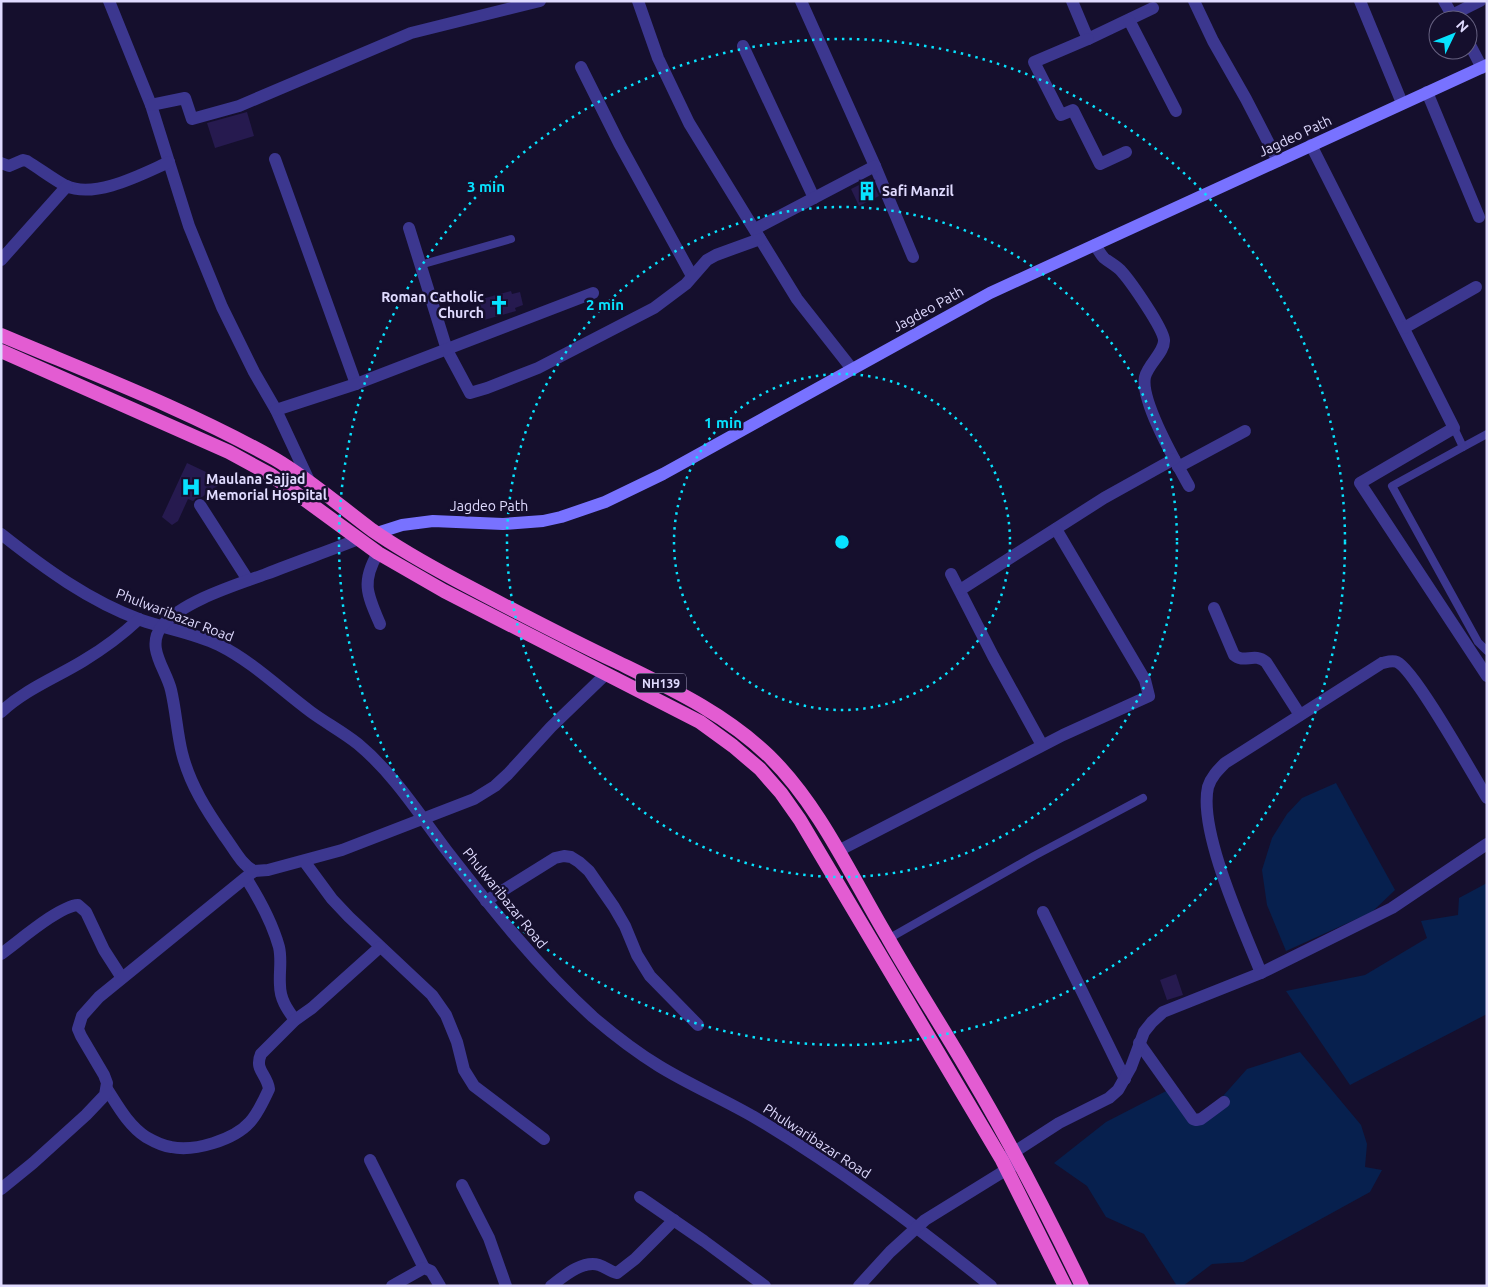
<svg xmlns="http://www.w3.org/2000/svg" width="1488" height="1287" font-family="Ubuntu,sans-serif">
<style>
.water{fill:#07204e}
.building{fill:#261a4f}
.lines{fill:none;stroke-linecap:round;stroke-linejoin:round}
.service{stroke:#3c378f;stroke-width:8}
.minor{stroke:#3c378f;stroke-width:12}
.secondary{stroke:#7872ff;stroke-width:12}
.trunk{stroke:#e35cd2;stroke-width:14}
.ring{fill:none;stroke:#07e2ff;stroke-width:2.5;stroke-dasharray:2.5 5}
.labels{text-anchor:middle;dominant-baseline:central;stroke-width:5;stroke-linejoin:round;paint-order:stroke}
.shield{fill:#150f2d;stroke:#a39ec0;stroke-width:1}
.shield-label{font-size:12px;font-weight:bold;fill:#e0dbff}
.street-label{font-size:14px;fill:#e0dbff;stroke:#150f2d}
.poi-label{font-size:14px;font-weight:bold;fill:#e0dbff;stroke:#150f2d;text-anchor:start}
.centre{fill:#07e2ff;stroke:#150f2d;stroke-width:2.5}
.ring-label{font-size:15px;text-anchor:middle;font-weight:bold;fill:#07e2ff;stroke:#150f2d;stroke-width:5;stroke-linejoin:round;paint-order:stroke}
</style>
<rect width="100%" height="100%" fill="#150f2d"/>
<g class="water">
<polygon points="1336,783 1395,890 1372,912 1286,951 1267,905 1262,870 1272,838 1287,814 1302,798"/>
<polygon points="1487,883 1487,1014 1350,1085 1286,991 1365,975 1427,938 1421,921 1458,915 1459,898"/>
<polygon points="1300,1052 1361,1125 1367,1144 1365,1167 1382,1170 1370,1192 1243,1262 1212,1264 1183,1286 1177,1286 1144,1234 1106,1217 1087,1186 1054,1163 1106,1122 1172,1088 1193,1118 1215,1105 1247,1069"/>
</g>
<g class="building">
<polygon points="247,112 254,136 215,148 207,123"/>
<polygon points="871,179 879,196 859,206 851,189"/>
<polygon points="511,291 512,294 520,292 523,305 515,308 516,311 484,320 478,300"/>
<polygon points="187,463 225,481 202,497 196,498 193,501 188,499 178,521 172,525 162,517"/>
<polygon points="1176,974 1183,995 1167,1000 1160,980"/>
</g>
<g class="lines">
<g class="service">
<polyline points="420,265 511,239"/>
<polyline points="1454,428 1463,447 1487,434"/>
<polyline points="1463,447 1392,486 1478,642 1487,651"/>
<polyline points="888,939 1034,856 1143,798"/>
</g>
<g class="minor">
<polyline points="109,1 151,105 189,226 222,307 254,372 276,410 311,485"/>
<polyline points="638,1 658,58 689,123 797,299 852,369"/>
<polyline points="801,1 875,166 913,257"/>
<polyline points="1072,1 1088,39 1153,8"/>
<polyline points="1194,1 1213,41 1246,99 1278,161"/>
<polyline points="1360,1 1402,103"/>
<polyline points="1444,1 1455,20"/>
<polyline points="1452,15 1480,1"/>
<polyline points="1129,20 1176,111"/>
<polyline points="1088,39 1034,62 1061,115 1073,110 1100,164 1126,152"/>
<polyline points="1468,41 1482,68"/>
<polyline points="743,46 814,198"/>
<polyline points="581,67 619,143 692,276"/>
<polyline points="1427,92 1479,217"/>
<polyline points="151,105 185,98 192,119 239,106 411,33 540,1"/>
<polyline points="1311,145 1454,428 1360,483 1487,676"/>
<polyline points="275,159 356,384"/>
<path d="M1 163 9 166 23 160 27 161C40 169 53 179 66 186 96 199 142 174 169 162"/>
<polyline points="409,228 447,350 470,393 487,388 538,368 654,308 686,284 707,260 716,255 760,239"/>
<polyline points="755,229 875,166"/>
<path d="M1095 245C1098 249 1100 254 1104 258 1110 263 1117 266 1122 272 1131 282 1163 328 1164 340 1165 352 1148 364 1145 377 1140 401 1177 464 1189 486"/>
<polyline points="1,260 67,186"/>
<polyline points="1404,328 1476,287"/>
<polyline points="276,410 356,384 593,293"/>
<polyline points="1178,467 1245,431"/>
<polyline points="200,505 248,580"/>
<path d="M1 534C44 568 89 601 141 620 167 629 194 633 219 645 253 662 280 689 311 712 326 723 343 732 358 744 394 774 419 814 447 851 492 909 538 967 593 1017 614 1035 636 1052 659 1066 690 1085 723 1099 754 1117 838 1167 915 1225 991 1286"/>
<path d="M359 539C328 551 297 562 266 574 236 585 183 601 162 626 145 647 166 669 171 690 176 711 177 733 182 753 190 785 207 811 225 837 234 849 241 864 254 871L268 870 342 850 474 799 495 786 508 774 551 727 606 674"/>
<path d="M378 553C361 582 367 594 380 624"/>
<polyline points="951,574 993,656 1042,745"/>
<polyline points="960,590 1104,498 1174,459"/>
<path d="M1214 608 1234 655C1244 664 1254 652 1266 662L1300 715"/>
<path d="M1 712C26 689 55 678 83 661 103 649 122 635 139 619"/>
<polyline points="838,851 1063,735 1149,696 1145,680 1056,529"/>
<polyline points="304,861 332,899 349,917 432,995 446,1015 457,1042 464,1070 474,1086 544,1139"/>
<path d="M246 878C260 900 272 922 279 947 282 960 279 972 280 985 280 999 287 1009 295 1020"/>
<polyline points="486,901 555,858 564,856 571,857 579,862 589,871 614,907 625,926 637,955 650,976 698,1025"/>
<polyline points="1043,912 1125,1079"/>
<path d="M1 954C18 942 59 906 78 905L86 912 104 950 122 978"/>
<path d="M1261 973C1244 930 1198 831 1208 787 1211 777 1218 770 1225 763L1382 663C1387 662 1392 660 1397 662 1414 669 1473 775 1487 798"/>
<polyline points="1139,1043 1193,1119 1196,1120 1201,1119 1224,1102"/>
<path d="M107 1089C118 1106 128 1125 146 1137 153 1141 162 1146 171 1147 194 1152 234 1140 250 1122 258 1113 264 1100 269 1089 267 1074 254 1070 261 1054L295 1020 312 1008 380 947"/>
<polyline points="1005,1158 1059,1123 1109,1098 1118,1090 1131,1067 1144,1032 1152,1022 1163,1012 1261,973 1392,908 1487,844"/>
<polyline points="370,1160 424,1268"/>
<polyline points="462,1185 489,1238 506,1286"/>
<polyline points="1,1189 33,1163 86,1115 105,1095 107,1083 104,1075 81,1036 78,1029 82,1016 99,997 254,871"/>
<polyline points="640,1197 704,1241 765,1286"/>
<polyline points="392,1286 424,1268 431,1271 440,1286"/>
<path d="M551 1286C563 1277 582 1260 599 1265 606 1267 610 1272 617 1273L635 1259 674 1220"/>
<polyline points="859,1286 890,1252 925,1220 1014,1165"/>
</g>
<polyline class="secondary" points="377,533 402,525 433,521 503,524 543,521 561,517 605,502 663,474 990,293 1487,65"/>
<g class="trunk">
<path d="M1 335C93 374 188 410 275 459 309 479 340 506 372 530 398 548 428 565 456 580 509 608 562 636 617 662 672 689 724 713 769 756 820 806 852 878 888 938 914 984 943 1028 969 1073 1010 1142 1047 1214 1082 1286"/>
<polyline points="1,351 229,452 271,475 378,553 444,591 700,722 733,746 760,769 781,793 800,820 1002,1160 1065,1286"/>
</g>
</g>
<g class="ring">
<circle cx="842" cy="542" r="168"/>
<circle cx="842" cy="542" r="335"/>
<circle cx="842" cy="542" r="503"/>
</g>
<defs>
<symbol id="building-bare" viewBox="-9 -9 18 18"><path d="M-4-6H4V6H1V3H-1V6H-4ZM-2.5-4.3h1.7v1.8h-1.7ZM.8-4.3h1.7v1.8H.8ZM-2.5-1h1.7V.8h-1.7ZM.8-1h1.7V.8H.8Z" fill="#07e2ff" stroke="#150f2d" stroke-width="2.5" paint-order="stroke"/></symbol>
<symbol id="church-bare" viewBox="-9 -9 18 18"><path d="M-1.2-6h2.4v3.5h3.3v2.4h-3.3V6h-2.4V-.1h-3.3v-2.4h3.3Z" fill="#07e2ff" stroke="#150f2d" stroke-width="2.5" paint-order="stroke"/></symbol>
<symbol id="hospital-bare" viewBox="-9 -9 18 18"><path d="M-5-5h3v3.5h4V-5h3V5h-3V1.5h-4V5h-3Z" fill="#07e2ff" stroke="#150f2d" stroke-width="2.5" paint-order="stroke"/></symbol>
</defs>
<g fill-rule="evenodd">
<use href="#building-bare" x="853" y="177" width="28" height="28"/>
<use href="#church-bare" x="485" y="291" width="28" height="28"/>
<use href="#hospital-bare" x="177" y="473" width="28" height="28"/>
</g>
<g class="labels">
<rect class="shield" x="636" y="673.5" width="50" height="19" rx="4"/>
<g class="shield-label">
<text x="661" y="683">NH139</text>
</g>
<g class="street-label">
<text transform="translate(1295 136) rotate(-25)">Jagdeo Path</text>
<text transform="translate(928 309) rotate(-29)">Jagdeo Path</text>
<text x="489" y="506">Jagdeo Path</text>
<text transform="translate(175 615) rotate(21)">Phulwaribazar Road</text>
<text transform="translate(505 898) rotate(51)">Phulwaribazar Road</text>
<text transform="translate(817 1141) rotate(33)">Phulwaribazar Road</text>
</g>
<g class="poi-label">
<text x="882" y="191">Safi Manzil</text>
<text x="484" y="297" text-anchor="end">Roman Catholic<tspan x="484" dy="16">Church</tspan></text>
<text x="206" y="479">Maulana Sajjad<tspan x="206" dy="16">Memorial Hospital</tspan></text>
</g>
</g>
<circle cx="842" cy="542" r="8" class="centre"/>
<g class="ring-label">
<text x="486" y="192">3 min</text>
<text x="605" y="310">2 min</text>
<text x="723" y="428">1 min</text>
</g>
<rect width="1488" height="1287" fill="none" stroke="#e0dbff" stroke-width="5"/>
<g transform="translate(1453 35) rotate(47)"><circle r="24" fill="#150f2d" stroke="#666181"/>
<path d="M0-4L9 19L0 12L-9 19Z" fill="#07e2ff"/>
<text y="-8" font-size="14" font-weight="bold" text-anchor="middle" fill="#e0dbff">N</text>
</g>
</svg>
